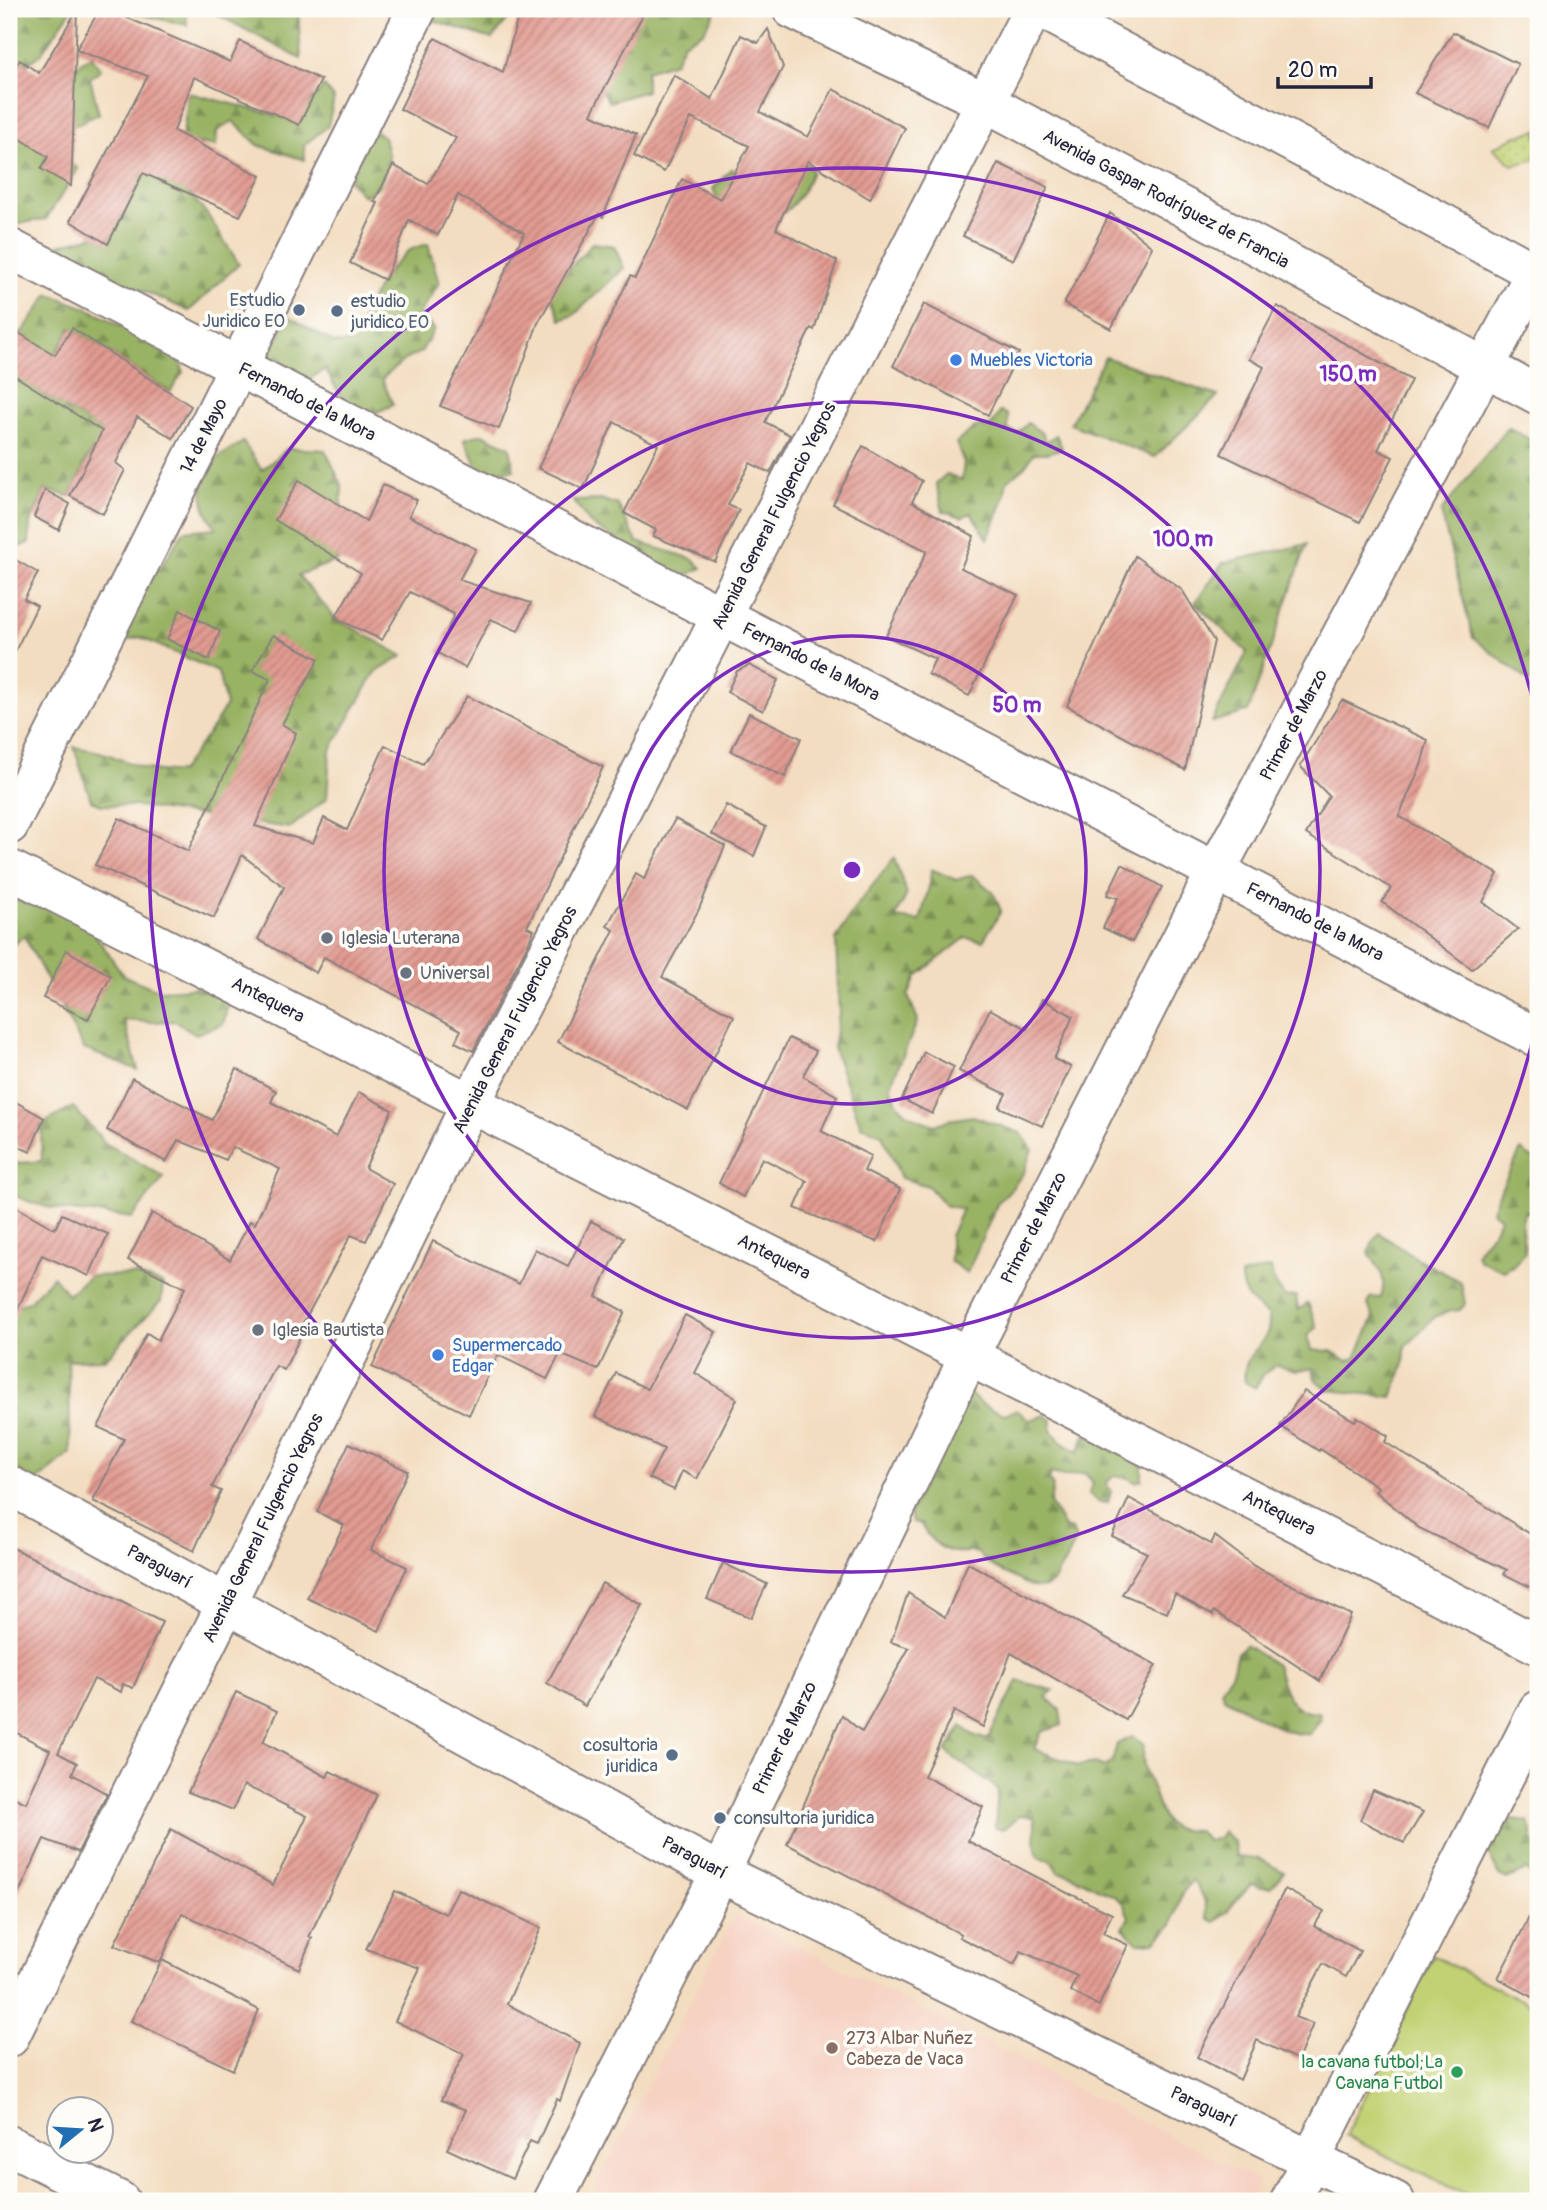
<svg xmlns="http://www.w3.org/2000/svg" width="1547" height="2210" font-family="Pangolin,sans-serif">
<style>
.built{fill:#f6d2c3}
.grass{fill:url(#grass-dots);stroke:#727a57;stroke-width:2}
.forest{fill:url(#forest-firs);stroke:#5e6a50;stroke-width:2}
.garden{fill:#c2d173;stroke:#727a57;stroke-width:2}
.building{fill:url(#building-hatch)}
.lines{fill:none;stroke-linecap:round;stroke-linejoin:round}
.minor-casing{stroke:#8a807e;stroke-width:42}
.minor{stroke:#fff;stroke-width:38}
.ring{fill:none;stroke:#7b2cbf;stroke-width:3.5}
.service-dot{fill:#5c6f8a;stroke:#fdfcf7;stroke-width:2.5}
.shop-dot{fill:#3f7fe0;stroke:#fdfcf7;stroke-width:2.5}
.worship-dot{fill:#6b7280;stroke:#fdfcf7;stroke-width:2.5}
.education-dot{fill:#8d6e63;stroke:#fdfcf7;stroke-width:2.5}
.leisure-dot{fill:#2e9e5b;stroke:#fdfcf7;stroke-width:2.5}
.labels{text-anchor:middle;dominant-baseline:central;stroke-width:7;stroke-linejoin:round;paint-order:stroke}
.street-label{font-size:18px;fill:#22223b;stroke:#fdfcf7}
.service-label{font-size:18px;fill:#4e5e75;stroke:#fdfcf7;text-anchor:end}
.shop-label{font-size:18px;fill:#366cbe;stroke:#fdfcf7;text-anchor:start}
.worship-label{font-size:18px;fill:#5b616d;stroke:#fdfcf7;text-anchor:start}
.education-label{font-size:18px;fill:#785e54;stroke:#fdfcf7;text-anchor:start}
.leisure-label{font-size:18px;fill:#27864d;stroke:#fdfcf7;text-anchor:end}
.centre{fill:#7b2cbf;stroke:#fdfcf7;stroke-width:3.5}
.ring-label{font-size:21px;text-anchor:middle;font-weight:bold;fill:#7b2cbf;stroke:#fdfcf7;stroke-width:7;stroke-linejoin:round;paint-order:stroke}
</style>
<defs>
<pattern id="grass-dots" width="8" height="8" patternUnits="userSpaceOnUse" patternTransform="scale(1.75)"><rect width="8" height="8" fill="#c2d173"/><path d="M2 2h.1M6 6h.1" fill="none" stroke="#a6b364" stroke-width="1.8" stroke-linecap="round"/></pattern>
<pattern id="forest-firs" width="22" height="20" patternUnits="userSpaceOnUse" patternTransform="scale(1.75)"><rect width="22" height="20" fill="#99b365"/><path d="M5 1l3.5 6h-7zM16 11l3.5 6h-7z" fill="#7c9154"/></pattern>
<pattern id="building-hatch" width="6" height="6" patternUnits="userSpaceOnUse" patternTransform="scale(1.75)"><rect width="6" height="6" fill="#e29b92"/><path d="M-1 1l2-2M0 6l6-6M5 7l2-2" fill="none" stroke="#b77e78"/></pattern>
</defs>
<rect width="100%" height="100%" fill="#fdfcf7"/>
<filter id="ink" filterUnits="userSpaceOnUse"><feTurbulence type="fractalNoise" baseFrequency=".0143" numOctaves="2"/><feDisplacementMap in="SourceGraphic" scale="14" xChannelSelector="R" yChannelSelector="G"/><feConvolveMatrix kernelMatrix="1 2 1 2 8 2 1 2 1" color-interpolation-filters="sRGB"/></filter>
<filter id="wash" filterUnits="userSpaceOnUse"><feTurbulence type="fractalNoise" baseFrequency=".00686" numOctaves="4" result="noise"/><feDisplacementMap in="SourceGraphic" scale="28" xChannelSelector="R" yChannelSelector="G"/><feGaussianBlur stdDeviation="1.57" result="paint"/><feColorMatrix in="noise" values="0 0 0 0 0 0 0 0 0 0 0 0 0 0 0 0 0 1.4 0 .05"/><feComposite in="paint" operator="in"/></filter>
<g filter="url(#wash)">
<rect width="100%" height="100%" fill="#f3ddc0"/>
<polygon class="built" points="735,1914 1260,2182 1250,2201 588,2201"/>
<polygon class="grass" points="1538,130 1538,147 1534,160 1513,165 1493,148 1516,136"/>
<g class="forest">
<polygon points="9,9 72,9 40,55 9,77"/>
<polygon points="132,9 186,9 187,25 130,12"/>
<polygon points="207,9 298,9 301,59"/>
<polygon points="427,9 486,9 508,19 492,39 432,20"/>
<polygon points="641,9 717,9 703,32 683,43 675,62 646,71 646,91 609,102 597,83 634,31"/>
<polygon points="91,56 101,69 90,78 99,114 50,136 53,82"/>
<polygon points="324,86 334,98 328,126 304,145 305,160 258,145 233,121 217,131 216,146 182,140 189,93 296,120"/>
<polygon points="9,116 78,169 46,219 17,224 9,219"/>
<polygon points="371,127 384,137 389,158 380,185 364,196 349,181"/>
<polygon points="150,147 207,214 239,264 189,311 46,248 107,233 140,183"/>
<path d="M803 159 812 171C804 193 793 208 774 220L719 201 713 189 731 169 744 176Z"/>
<polygon points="592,243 614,246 624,268 574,315 561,320 550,291"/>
<path d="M428 244 439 283 419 314 434 329 421 352 404 360 382 379 393 405 368 416 342 398 325 369 300 386 279 380 268 358 288 316 334 343H355C364 310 379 276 407 252 412 248 421 246 428 244Z"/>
<polygon points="49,294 89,309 180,358 183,372 170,392 71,328 35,388 124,445 93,448 70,496 45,490 30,523 29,543 9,551 9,351"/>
<polygon points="1105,357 1218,396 1155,457 1070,424"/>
<polygon points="1001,411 1008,415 1008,430 1018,433 1028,423 1043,434 1046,442 1056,435 1062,448 1048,453 1034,453 1025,466 1007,481 1003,501 988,539 971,513 962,517 943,511 936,483 947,474 962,480 964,462 956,443 975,427 991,426"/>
<polygon points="1508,427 1538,444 1538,688 1473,638 1441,512"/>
<polygon points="482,434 510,447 514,470 480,473 464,439"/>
<path d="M243 442 262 470 288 448 325 450 342 485 339 560 298 575 335 618 403 656 375 673 330 751 327 798 290 828 135 806 101 805 91 800 74 747C84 749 94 750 103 753 130 762 149 774 180 772L215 724 226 705 218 672 140 637 114 643 134 548 159 570 184 531 216 528C199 504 201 492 206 465Z"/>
<polygon points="603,500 618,505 637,542 693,559 702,568 679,579 591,524 573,501"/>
<polygon points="1307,544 1248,712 1212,722 1247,652 1195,603 1223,563"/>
<path d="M894 858 907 894 895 918 920 921 930 883 931 869 956 880 972 875 993 892 1001 911 983 941 965 938 917 976 908 996 918 1020 890 1086C899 1113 909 1117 935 1125L948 1120 973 1116 1021 1133 1032 1149 1024 1172 1012 1188 998 1202 967 1273 950 1261V1236L962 1209 945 1205 928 1186 901 1178 882 1134 861 1126 833 1048 839 1013 836 940 854 909Z"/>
<polygon points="9,898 31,904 78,910 124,976 158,990 197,988 229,1001 223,1024 196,1034 175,1021 151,1022 124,1020 138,1070 84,1049 24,936 9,948"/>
<path d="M73 1107 105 1143 164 1177 132 1218C90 1210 47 1215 9 1192V1164L42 1161 41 1125Z"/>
<path d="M1521 1150 1538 1162V1218L1525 1211C1518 1227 1524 1236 1525 1252L1513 1266 1504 1271 1479 1260 1476 1254C1484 1241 1495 1232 1500 1218L1492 1211C1499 1189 1511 1171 1521 1150Z"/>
<path d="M1379 1233 1416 1258 1461 1282 1465 1304 1460 1310C1424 1313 1430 1329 1405 1346V1361L1392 1397 1328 1390 1315 1379 1313 1368 1296 1371 1276 1365 1264 1374 1255 1388 1245 1382C1240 1348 1272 1350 1269 1316 1253 1304 1241 1297 1241 1275L1271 1268 1274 1282 1285 1297 1296 1296 1298 1310 1308 1303 1317 1327 1308 1336 1312 1350 1331 1351 1348 1361 1356 1358 1374 1317 1368 1305 1371 1297 1381 1298C1387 1279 1381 1270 1369 1254L1372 1243Z"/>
<polygon points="134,1275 163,1284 161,1301 105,1359 68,1360 71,1453 23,1493 9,1479 9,1309 29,1302 53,1276 68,1295 89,1276"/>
<path d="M965 1390C973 1395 976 1402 983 1405 989 1409 997 1410 1004 1414L1017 1410 1029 1420 1045 1415 1052 1420 1051 1431 1065 1445 1078 1452 1085 1435 1147 1457 1142 1466V1480L1135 1482 1128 1478 1115 1475 1106 1483 1111 1492 1108 1503 1099 1502 1089 1494 1092 1483 1085 1473 1064 1476 1051 1473 1049 1480 1053 1486 1050 1503 1064 1528 1072 1530 1076 1539C1072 1552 1068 1557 1061 1568 1058 1572 1057 1578 1053 1582 1041 1595 1025 1583 1013 1577 999 1571 987 1565 978 1553 970 1551 963 1553 955 1552 940 1550 927 1537 921 1524L912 1522 910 1513Z"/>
<path d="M1245 1645 1276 1665C1284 1689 1288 1713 1319 1713L1321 1719 1310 1734C1283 1737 1248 1709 1224 1698L1221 1690 1232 1672 1237 1653Z"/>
<path d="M1018 1681 1054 1690 1046 1697 1060 1710 1062 1725 1041 1732 1034 1749 1078 1766 1095 1763 1105 1767 1112 1762 1117 1744 1133 1737 1144 1745C1141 1769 1146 1772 1154 1793 1163 1821 1164 1832 1198 1831L1207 1841 1220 1837 1223 1831 1234 1842 1236 1857 1258 1858 1284 1872 1271 1887H1258L1252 1884C1236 1897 1231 1911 1215 1922L1207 1918C1207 1905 1203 1891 1192 1881L1182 1893 1172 1925 1155 1942 1138 1943 1123 1928 1129 1917 1123 1903 1114 1896 1071 1875 1058 1872 1051 1860 1038 1857C1033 1844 1037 1831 1034 1817L1020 1815 1004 1829 995 1828 998 1790C982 1775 963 1766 946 1751L962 1726 973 1735 987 1740Z"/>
<polygon points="1512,1820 1528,1822 1532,1830 1532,1842 1538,1842 1538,1882 1526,1870 1507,1879 1499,1875 1486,1849 1494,1843 1491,1832"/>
</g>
<polygon class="garden" points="1433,1956 1538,2008 1538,2201 1479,2201 1346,2136"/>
<g id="blocks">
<g class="building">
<polygon points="100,9 127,9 123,16 230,62 240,41 321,80 299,125 194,77 174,131 261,176 240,216 143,173 108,244 70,221 148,76 76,50"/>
<polygon points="520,9 646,9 591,114 636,135 603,217 599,214 538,323 499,429 440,406 524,233 458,195 438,235 409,220 385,280 350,263 378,203 374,202 393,165 428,184 456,138 400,109 435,38 503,72"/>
<polygon points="77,10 72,167 71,186 41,169 48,157 9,131 9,73 20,60 39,73"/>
<polygon points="768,29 783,67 760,112 808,137 833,89 905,128 870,199 808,161 776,229 837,261 814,330 811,328 765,422 790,435 770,473 750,463 728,505 739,510 715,562 653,536 656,530 624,513 658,445 614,422 583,489 538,468 630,276 635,278 682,179 720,199 749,146 691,118 664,172 634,156 674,75 712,99 741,35 758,43"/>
<polygon points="1453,32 1518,64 1489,128 1415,93"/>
<polygon points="998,163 1048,187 1013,260 963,236"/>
<polygon points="1110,213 1152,247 1111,329 1064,304"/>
<polygon points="924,304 1019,353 988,415 893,366"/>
<polygon points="1277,306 1411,380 1378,450 1393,457 1360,522 1221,454 1264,367 1249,359"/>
<polygon points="9,327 55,355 72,328 191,406 173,438 137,417 116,463 125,470 103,514 70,496 102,431 9,372"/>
<polygon points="863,446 922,481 912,502 974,536 961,568 1018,595 969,696 928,674 935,659 886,636 927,551 833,504"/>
<polygon points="299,480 366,521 383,485 417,500 409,516 476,549 459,580 531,603 518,631 491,619 465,668 438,653 454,614 410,592 382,640 335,618 361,573 275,520"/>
<polygon points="45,490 70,504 59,530 34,517"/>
<polygon points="9,556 38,573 24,599 37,606 9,664"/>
<polygon points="1135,556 1182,590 1214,641 1185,770 1067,706"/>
<polygon points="180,610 220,631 209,660 167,639"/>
<polygon points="273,635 319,659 282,724 296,733 255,826 313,843 324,818 347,830 385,745 423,764 467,696 603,767 527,927 534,930 528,944 473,1051 455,1042 461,1030 324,957 316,973 258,939 284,887 242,855 214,918 95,865 119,818 188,851 270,679 252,671"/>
<polygon points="749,665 778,680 763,711 727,692 737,671"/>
<polygon points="1342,700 1428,740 1421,765 1399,816 1498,874 1483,902 1518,929 1472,969 1382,902 1391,888 1306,834 1329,796 1300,766"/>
<polygon points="749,713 801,738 785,777 731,751"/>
<polygon points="726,805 766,827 754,856 712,834"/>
<polygon points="675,819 725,846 699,909 662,977 734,1016 688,1110 558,1042 614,930 607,926 636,874 644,879"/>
<polygon points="1122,864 1162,887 1132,942 1103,928 1118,898 1107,895"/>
<polygon points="66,950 111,976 88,1019 43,998"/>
<polygon points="1042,999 1073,1016 1054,1059 1071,1067 1042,1126 999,1107 1006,1094 959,1071 990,1009 1027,1029"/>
<polygon points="789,1038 816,1051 803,1076 837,1096 821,1131 871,1156 864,1171 900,1189 877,1242 795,1208 807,1181 762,1158 743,1197 719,1183"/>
<polygon points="924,1052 954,1067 932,1114 902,1099"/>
<polygon points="237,1069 276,1091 271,1102 336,1137 359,1092 392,1110 365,1168 393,1184 366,1241 351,1235 302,1325 305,1327 284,1370 276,1366 212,1487 221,1491 194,1551 93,1501 124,1439 98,1427 147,1333 158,1340 185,1288 128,1260 152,1213 230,1260 250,1221 255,1224 280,1169 232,1147 226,1160 178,1140 166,1162 107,1130 132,1078 212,1120"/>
<polygon points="9,1098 44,1118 30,1152 9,1142"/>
<polygon points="9,1203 55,1229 62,1214 108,1234 89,1276 42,1255 9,1329"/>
<polygon points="591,1221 624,1238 596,1296 625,1312 598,1370 560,1354 547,1379 498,1355 469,1415 372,1367 433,1241 519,1284 535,1249 568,1266"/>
<polygon points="685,1315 716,1332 695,1373 737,1399 697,1479 682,1471 674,1490 649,1478 664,1449 595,1416 616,1373 647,1389"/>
<polygon points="1304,1391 1355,1421 1357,1417 1388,1436 1385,1442 1538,1539 1538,1591 1504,1574 1507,1570 1419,1528 1375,1491 1378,1487 1320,1449 1319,1451 1280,1426"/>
<polygon points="349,1443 408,1471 371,1550 407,1567 379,1631 307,1598 344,1525 317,1512"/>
<polygon points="1129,1498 1211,1544 1215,1536 1254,1566 1351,1615 1320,1681 1214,1611 1213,1615 1175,1594 1167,1613 1122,1594 1147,1553 1112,1536"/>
<polygon points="9,1546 162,1622 133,1688 123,1684 121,1692 94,1679 58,1753 77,1763 72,1774 107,1794 78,1852 44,1839 9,1914 9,1795 26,1803 50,1750 9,1729"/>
<polygon points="723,1563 767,1584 751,1618 707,1599"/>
<polygon points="968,1563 1156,1665 1126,1720 1011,1653 983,1727 954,1711 924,1776 983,1807 968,1841 1071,1895 1071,1894 1112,1914 1103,1933 1128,1945 1099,2006 1070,1991 1077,1976 1021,1951 1014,1965 959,1937 961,1934 787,1844 842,1715 862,1732 909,1648 891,1642 908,1593 945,1617"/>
<polygon points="602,1583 642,1605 585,1706 547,1683"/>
<polygon points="236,1692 277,1711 263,1742 327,1777 330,1771 377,1795 309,1937 312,1938 299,1969 182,1913 160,1963 114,1945 171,1829 273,1885 307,1816 244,1785 233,1810 188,1792"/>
<polygon points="1373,1790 1423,1812 1404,1843 1360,1820"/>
<polygon points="458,1889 541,1928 507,2004 580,2043 560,2101 557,2099 537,2144 530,2141 512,2179 447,2149 466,2110 441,2100 464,2054 395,2021 420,1968 366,1949 395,1891 446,1914"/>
<polygon points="1285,1889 1324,1911 1314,1926 1360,1951 1346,1977 1323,1964 1295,2017 1313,2024 1298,2060 1257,2040 1240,2080 1197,2057"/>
<polygon points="1538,1900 1538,2000 1498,1978"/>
<polygon points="162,1960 259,2010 233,2070 131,2021"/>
</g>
</g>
</g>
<g filter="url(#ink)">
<use href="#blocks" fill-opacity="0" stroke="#8a807e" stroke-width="2"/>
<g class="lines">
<defs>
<g id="minor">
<polyline points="792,9 985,102 1538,395"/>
<polyline points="1042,9 1538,274"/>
<polyline points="9,248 1538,1038"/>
<polyline points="9,825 417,9"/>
<polyline points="9,869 1538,1645"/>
<polyline points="9,1485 720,1873 1395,2201"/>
<polyline points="9,2038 226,1604 471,1103 1033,9"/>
<polyline points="9,2145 120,2201"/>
<polyline points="553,2201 720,1873 969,1356 1216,871 1538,267"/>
<polyline points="1290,2201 1538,1710"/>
</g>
</defs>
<use href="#minor" class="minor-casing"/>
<use href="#minor" class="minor"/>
</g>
</g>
<g class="ring">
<circle cx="852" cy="870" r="234"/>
<circle cx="852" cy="870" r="468"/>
<path d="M1537 1022A702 702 0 1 1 1537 718"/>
</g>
<g class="service-dot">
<circle cx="299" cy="310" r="7"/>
<circle cx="337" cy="311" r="7"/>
<circle cx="672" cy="1755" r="7"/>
<circle cx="720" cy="1818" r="7"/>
</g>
<g class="shop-dot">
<circle cx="956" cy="360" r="7"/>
<circle cx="438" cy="1355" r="7"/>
</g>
<g class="worship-dot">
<circle cx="327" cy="938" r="7"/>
<circle cx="406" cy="973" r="7"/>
<circle cx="258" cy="1330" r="7"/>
</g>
<circle class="education-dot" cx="832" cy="2048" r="7"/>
<circle class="leisure-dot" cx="1457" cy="2072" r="7"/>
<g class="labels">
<g class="street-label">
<text transform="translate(1166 199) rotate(28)">Avenida Gaspar Rodríguez de Francia</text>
<text transform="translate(307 402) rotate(27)">Fernando de la Mora</text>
<text transform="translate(204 436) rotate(-63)">14 de Mayo</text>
<text transform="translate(774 516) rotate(-63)">Avenida General Fulgencio Yegros</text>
<text transform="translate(811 662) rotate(27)">Fernando de la Mora</text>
<text transform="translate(1294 725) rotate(-62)">Primer de Marzo</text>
<text transform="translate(1315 922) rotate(27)">Fernando de la Mora</text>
<text transform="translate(268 1000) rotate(27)">Antequera</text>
<text transform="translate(515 1020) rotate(-63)">Avenida General Fulgencio Yegros</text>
<text transform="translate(1034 1228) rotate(-63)">Primer de Marzo</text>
<text transform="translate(774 1257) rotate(27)">Antequera</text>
<text transform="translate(1279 1513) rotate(27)">Antequera</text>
<text transform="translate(263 1528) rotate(-64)">Avenida General Fulgencio Yegros</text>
<text transform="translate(159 1567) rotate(29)">Paraguarí</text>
<text transform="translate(785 1738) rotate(-64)">Primer de Marzo</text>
<text transform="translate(694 1858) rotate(28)">Paraguarí</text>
<text transform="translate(1203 2107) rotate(26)">Paraguarí</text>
</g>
<g class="service-label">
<text x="285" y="300">Estudio<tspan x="285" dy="21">Juridico EO</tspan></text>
<text x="351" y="301" text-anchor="start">estudio<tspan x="351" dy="21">juridico EO</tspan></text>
<text x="658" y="1745">cosultoria<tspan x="658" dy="21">juridica</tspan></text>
<text x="734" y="1818" text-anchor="start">consultoria juridica</text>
</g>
<g class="shop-label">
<text x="970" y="360">Muebles Victoria</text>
<text x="452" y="1345">Supermercado<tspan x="452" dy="21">Edgar</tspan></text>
</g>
<g class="worship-label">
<text x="341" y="938">Iglesia Luterana</text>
<text x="420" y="973">Universal</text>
<text x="272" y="1330">Iglesia Bautista</text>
</g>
<g class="education-label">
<text x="846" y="2038">273 Albar Nuñez<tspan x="846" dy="21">Cabeza de Vaca</tspan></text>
</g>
<g class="leisure-label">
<text x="1443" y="2062">la cavana futbol;La<tspan x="1443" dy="21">Cavana Futbol</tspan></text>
</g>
</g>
<circle cx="852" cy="870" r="10" class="centre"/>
<g class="ring-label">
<text x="1348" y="381">150 m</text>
<text x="1183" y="546">100 m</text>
<text x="1017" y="712">50 m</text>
</g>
<rect width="1547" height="2210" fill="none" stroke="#fdfcf7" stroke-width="35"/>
<g transform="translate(80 2130) rotate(72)"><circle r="33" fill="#fdfcf7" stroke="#a5a5ac" stroke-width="2"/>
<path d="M0-5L12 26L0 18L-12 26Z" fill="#1f6fb2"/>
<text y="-10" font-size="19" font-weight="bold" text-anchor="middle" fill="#22223b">N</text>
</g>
<path d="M1278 77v10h93v-10" fill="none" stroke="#22223b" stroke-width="3.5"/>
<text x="1288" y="77" font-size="21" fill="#22223b" stroke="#fdfcf7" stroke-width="5" paint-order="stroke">20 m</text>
</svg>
